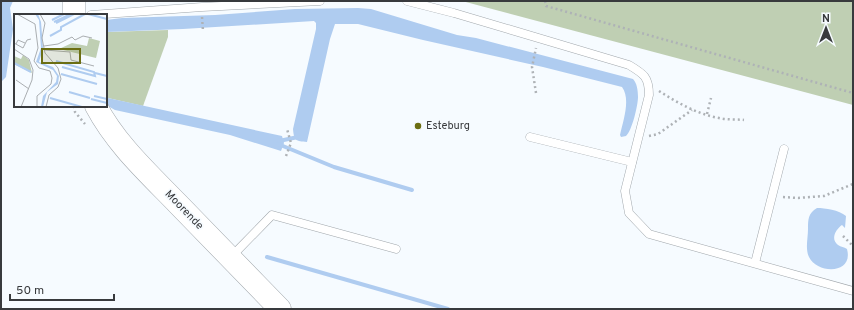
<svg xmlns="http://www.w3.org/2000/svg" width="854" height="310" font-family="Overpass,sans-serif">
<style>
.green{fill:#bfcfb3}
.water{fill:#afccf0}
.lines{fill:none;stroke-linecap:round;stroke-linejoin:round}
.stream{stroke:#afccf0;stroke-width:4}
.lane-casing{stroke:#a1a7ac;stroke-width:9}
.secondary-casing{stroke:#a1a7ac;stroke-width:23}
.path{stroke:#aeb2b6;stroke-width:2.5;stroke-dasharray:2 3;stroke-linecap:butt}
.lane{stroke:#fff;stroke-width:8}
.secondary{stroke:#fff;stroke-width:22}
.poi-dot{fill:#6b6e12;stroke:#f6fbff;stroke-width:1.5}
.labels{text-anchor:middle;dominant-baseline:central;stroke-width:3.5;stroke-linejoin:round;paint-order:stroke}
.poi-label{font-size:11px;fill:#383a3d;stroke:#f6fbff;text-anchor:start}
.street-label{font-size:11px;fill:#383a3d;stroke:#f6fbff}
.inset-river{fill:none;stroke:#afccf0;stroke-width:2}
.inset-road{fill:none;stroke:#aaaeb1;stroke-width:1}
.view{fill:#6b6e12;fill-opacity:0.15;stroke:#6b6e12;stroke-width:2}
.inset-edge{fill:none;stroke:#383a3d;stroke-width:2}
</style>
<rect width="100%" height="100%" fill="#f6fbff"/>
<g class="green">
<polygon points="462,1 853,1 853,105"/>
<polygon points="168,30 168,37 143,106 108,98 106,95 106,32"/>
</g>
<g class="water">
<polygon points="1,1 13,1 10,8 13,29 6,77 1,82"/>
<path d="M358 8 371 9 457 35 476 38 633 79C637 83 638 91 638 97 638 105 632 131 626 136L621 137 620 135C623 121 631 99 622 87L543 67 423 40 358 24H335L330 39 307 142C296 141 294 141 293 129L316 29V23L314 21 183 29 106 32V20L122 18 215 15 295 9Z"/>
<polygon points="106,95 108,98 282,136 284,143 281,151 230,135 115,110 106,105"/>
<path d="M817 208C825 208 839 210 846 216L845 228 842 225C836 229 830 239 838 245 841 247 844 247 847 249 854 275 817 274 809 257 805 249 808 238 808 229 808 220 808 213 817 208Z"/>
</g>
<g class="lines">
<g class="stream">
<polyline points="279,141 298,137"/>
<polyline points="278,144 334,167 412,190"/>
<polyline points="267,257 448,309"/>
</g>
<defs>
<g id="lane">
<path d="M407 1 454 13 629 65C644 74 649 77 649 95L625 191 629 213 649 234 853 291"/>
<polyline points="91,15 202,7 320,1"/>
<polyline points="530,137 632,162"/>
<polyline points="231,257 272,215 396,249"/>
<polyline points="755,263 784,149"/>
</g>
<g id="secondary">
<polyline points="74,1 74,15"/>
<path d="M96 106C116 144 148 173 178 204 212 239 246 274 280 309"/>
</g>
</defs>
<use href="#lane" class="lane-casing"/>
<use href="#secondary" class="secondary-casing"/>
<g class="path">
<polyline points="545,1 546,6 853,93"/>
<polyline points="202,17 203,31"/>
<path d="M659 91C678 103 697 114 719 118 727 120 736 119 744 120"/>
<polyline points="536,93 532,67 536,48"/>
<polyline points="74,106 75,112 85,124"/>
<polyline points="707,114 711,98"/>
<polyline points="649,136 658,134 692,110"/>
<polyline points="286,156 291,143 287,129"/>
<polyline points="783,197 798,198 824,196 853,184"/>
<polyline points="843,236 853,246"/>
</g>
<use href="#lane" class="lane"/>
<use href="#secondary" class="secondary"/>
</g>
<circle class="poi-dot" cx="418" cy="126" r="4"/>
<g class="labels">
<g class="poi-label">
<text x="426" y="126">Esteburg</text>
</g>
<g class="street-label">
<text transform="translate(184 210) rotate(46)">Moorende</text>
</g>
</g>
<g transform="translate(14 14)">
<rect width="93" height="93" fill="#f6fbff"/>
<path d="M75 24 86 27 82 44 45 35 58 29 73 32ZM9 41 15 46 18 59 0 50V42L7 45Z" fill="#bfcfb3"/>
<path d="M21 0H24L27 8 29 34 25 48 39 53 45 62 44 70 33 78 29 93H27L29 82 42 68 43 62 39 56 22 48 27 34 25 6Z" fill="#afccf0"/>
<path class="inset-river" d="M74 0 93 5M38 6 50 0M40 8 57 0M42 9 60 0M36 22 47 16V13L71 0M42 47 80 58 81 62 48 53M0 49 17 58M81 59 93 62M47 60 83 70M55 78 76 84M80 82 93 85M36 84 68 93M77 85 93 89"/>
<path class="inset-road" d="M3 0 21 10 24 34 20 47M26 0 31 9 28 24 31 39 44 54 47 65 44 73 35 81 32 93M0 29 9 34 13 26 17 25M2 30 4 26 11 29M30 32 44 30 58 23 61 26 69 22 78 24M0 35 15 45 19 56 18 66 7 93M31 36 56 38 57 46 80 52M20 47 25 54 36 57 38 64 37 70 23 82V93M2 66 15 75"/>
<path class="view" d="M28 35H66V49H28Z"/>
<rect width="93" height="93" class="inset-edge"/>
</g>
<rect width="854" height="310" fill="none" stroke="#383a3d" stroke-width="4"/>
<g transform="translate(826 28)" stroke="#f6fbff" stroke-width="3" paint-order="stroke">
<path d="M0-3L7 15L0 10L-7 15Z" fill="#383a3d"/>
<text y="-6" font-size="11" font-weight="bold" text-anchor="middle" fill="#383a3d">N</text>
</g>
<path d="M10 294v6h104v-6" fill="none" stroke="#383a3d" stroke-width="2"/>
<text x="16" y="294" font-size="12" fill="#383a3d" stroke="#f6fbff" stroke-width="3" paint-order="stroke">50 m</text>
</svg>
